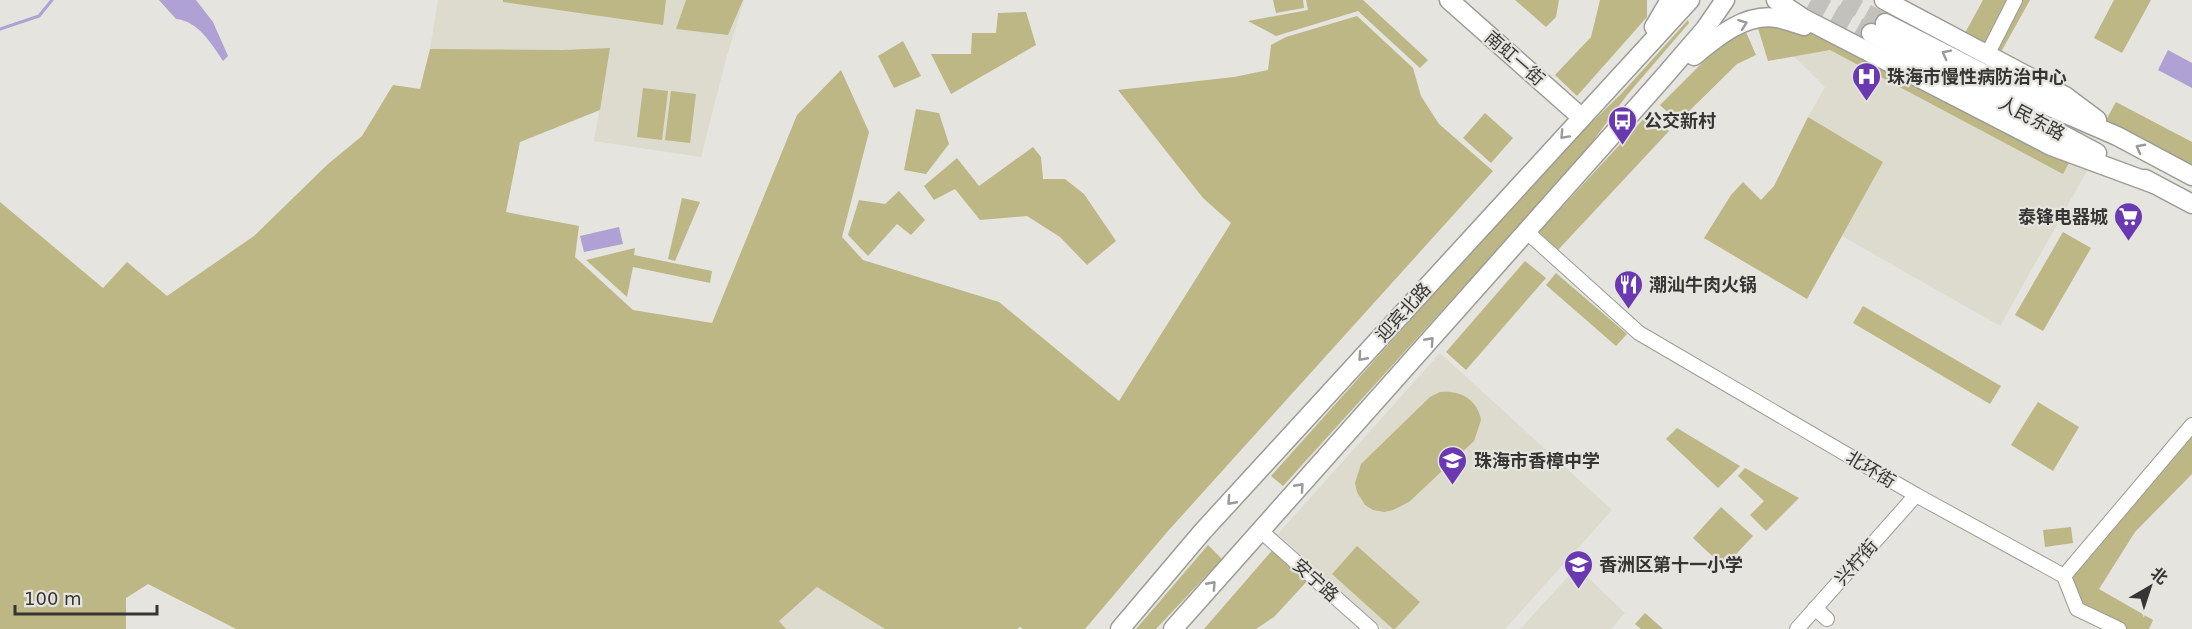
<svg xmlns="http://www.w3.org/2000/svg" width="2192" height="629" font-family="'DejaVu Sans','Noto Sans SC',sans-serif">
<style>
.built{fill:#dcdbcd}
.green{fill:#bcb785}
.water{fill:#afa1d3}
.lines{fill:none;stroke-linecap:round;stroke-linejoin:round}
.stream{stroke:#afa1d3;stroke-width:3}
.major-tunnel{stroke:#c2c1bc;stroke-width:18;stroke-dasharray:18 9;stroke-linecap:butt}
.minor-casing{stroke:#9c9c96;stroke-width:16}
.major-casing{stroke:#9c9c96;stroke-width:21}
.minor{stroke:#fff;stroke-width:14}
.major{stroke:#fff;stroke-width:18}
.oneway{stroke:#9a9a99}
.labels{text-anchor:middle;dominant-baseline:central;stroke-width:4.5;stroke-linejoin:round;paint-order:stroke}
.street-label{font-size:18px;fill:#363533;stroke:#e5e4de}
.poi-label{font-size:18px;font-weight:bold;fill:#363533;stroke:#e5e4de;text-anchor:start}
</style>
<rect width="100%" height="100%" fill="#e5e4de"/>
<g class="built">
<polygon points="438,0 744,0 726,59 701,157 594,141 610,48 562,50 430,49"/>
<polygon points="1757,20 1803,26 2092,162 2000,326 1842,236 1883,162 1808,117 1825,87"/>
<polygon points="1440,353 1612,510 1505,629 1383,629 1278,534"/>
<polygon points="1577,567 1625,613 1611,629 1520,629"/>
<polygon points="817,587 860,613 885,629 786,629 779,621"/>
</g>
<g class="green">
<polygon points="503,0 666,0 663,25 503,2"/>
<polygon points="686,0 743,0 728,35 676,29"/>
<polygon points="1273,0 1303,0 1304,8 1276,13"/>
<polygon points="1306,0 1363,0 1428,60 1420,68 1358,11 1276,36 1248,21 1308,10"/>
<polygon points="1515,0 1559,0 1556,17 1546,27"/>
<polygon points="1600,0 1647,0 1647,17 1577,96 1555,75 1591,37"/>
<polygon points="1983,0 2030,0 2001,52 1965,33"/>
<polygon points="2114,0 2151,0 2122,53 2094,38"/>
<polygon points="1026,12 1036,45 951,94 931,54 971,54 972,33 996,33 998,13"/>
<polygon points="1357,16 1413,68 1421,96 1439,124 1493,171 1168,531 1085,629 1023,629 1020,627 1017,629 885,629 817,587 779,621 786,629 236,629 148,584 126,598 126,629 0,629 0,202 103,288 127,262 167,296 254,236 328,164 362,136 393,85 420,89 430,49 562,50 610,48 600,110 520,142 506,212 579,226 575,257 633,310 712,323 797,115 841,70 869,132 842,237 863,260 999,302 1119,401 1231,223 1203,198 1118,90 1234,77 1268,70 1271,45 1286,37"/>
<polygon points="1688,20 1689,23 1627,95 1582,156 1283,486 1271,476 1559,154 1622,93"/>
<polygon points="1757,25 1790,27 1834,40 2070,161 2063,174 1830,50 1768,61"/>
<polygon points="1746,32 1756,55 1737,64 1678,122 1660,105 1722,43"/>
<polygon points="903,41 921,76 894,88 878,56"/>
<polygon points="643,88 668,91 662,140 637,137"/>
<polygon points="671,91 696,94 690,143 665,140"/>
<polygon points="2116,102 2192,142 2192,166 2106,120"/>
<polygon points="916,109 939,113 949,144 926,174 904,170"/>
<polygon points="1485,113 1513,138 1491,163 1463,138"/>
<polygon points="1649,113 1669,131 1558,250 1539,232"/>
<polygon points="1808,117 1883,162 1807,299 1704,238 1731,195 1743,182 1761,200 1774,186"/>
<polygon points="1033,147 1041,157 1043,179 1065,179 1084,194 1116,241 1087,265 1060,237 1027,216 980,220 955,189 934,200 924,186 957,158 979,186"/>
<polygon points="899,191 925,220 911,235 897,224 868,256 848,235 859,200 885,204"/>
<polygon points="682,198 700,202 675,261 668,259"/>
<polygon points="2063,232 2091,248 2043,331 2015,315"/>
<polygon points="635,248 634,255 712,271 710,283 633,267 627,297 586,260"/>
<polygon points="1525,261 1546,278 1466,370 1446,352"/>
<polygon points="1556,273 1627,334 1616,346 1546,285"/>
<polygon points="1863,306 2001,386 1990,404 1853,323"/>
<path d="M1440 392C1460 390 1477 399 1481 420L1474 441 1409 502 1393 510 1384 512 1373 510 1365 505 1357 492 1355 483 1361 464 1430 397Z"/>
<polygon points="2038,402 2079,427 2053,471 2011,445"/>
<polygon points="1677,428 1740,466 1718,488 1666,439"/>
<polygon points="2192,431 2192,474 2135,532 2099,589 2153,620 2149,629 2127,629 2079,604 2069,577"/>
<polygon points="1745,468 1799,498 1766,531 1750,515 1764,501 1738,476"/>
<polygon points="1721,507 1753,536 1724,567 1693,538"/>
<polygon points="2071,527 2073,543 2045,547 2043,530"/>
<polygon points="1208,545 1222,559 1156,629 1136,629"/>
<polygon points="1357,546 1420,602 1395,629 1393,629 1332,574"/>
<polygon points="1275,547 1310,578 1274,617 1256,629 1204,629"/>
<polygon points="1645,613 1663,629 1641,629 1635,624"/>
</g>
<g class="water">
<path d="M159 0H196L213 22 228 56 223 61C211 43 198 21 176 19Z"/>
<polygon points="2168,50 2192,63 2192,88 2158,70"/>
<polygon points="619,227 623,244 584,252 580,236"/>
</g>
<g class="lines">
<polyline class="stream" points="0,29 39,16 52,0"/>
<g class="major-tunnel">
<polyline points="1811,0 1871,33"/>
<polyline points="1843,0 1885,23"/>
</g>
<defs>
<g id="minor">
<polyline points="1987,55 2015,0"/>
<polyline points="1527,232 1639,333 1916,495 2064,576 2192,425"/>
<polyline points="1261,531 1371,629"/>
<polyline points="2064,576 2077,609 2119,629"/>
<polyline points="1815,608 1827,619"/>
<polyline points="1797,629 1916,495"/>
</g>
<g id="major">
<polyline points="1449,0 1581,117"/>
<polyline points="1776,0 1803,18 2051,146 2154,184"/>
<polyline points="1884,0 2065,96 2097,120"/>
<polyline points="1885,23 2041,103 2117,136 2192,176"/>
<polyline points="1654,27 1670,0"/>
<polyline points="1871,33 2097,153"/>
<path d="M1694 56C1717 37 1745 13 1777 18 1786 20 1795 23 1804 26"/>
<polyline points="2145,179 2192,204"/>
<polyline points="1120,629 1203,531 1690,0"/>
<polyline points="1173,629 1661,80 1705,29 1725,0"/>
</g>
</defs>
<use href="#minor" class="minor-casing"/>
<use href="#major" class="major-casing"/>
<use href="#minor" class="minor"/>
<use href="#major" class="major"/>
</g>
<defs><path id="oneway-chevron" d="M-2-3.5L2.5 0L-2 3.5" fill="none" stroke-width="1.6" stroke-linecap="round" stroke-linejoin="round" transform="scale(1.5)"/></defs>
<g class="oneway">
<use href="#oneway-chevron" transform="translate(1743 24) rotate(-20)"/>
<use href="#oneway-chevron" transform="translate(1946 54) rotate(-153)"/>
<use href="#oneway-chevron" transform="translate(1564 135) rotate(133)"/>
<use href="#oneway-chevron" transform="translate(2140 148) rotate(-152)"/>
<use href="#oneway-chevron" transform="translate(1430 341) rotate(-48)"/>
<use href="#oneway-chevron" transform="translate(1362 357) rotate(132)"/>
<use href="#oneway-chevron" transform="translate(1300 487) rotate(-48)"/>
<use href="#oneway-chevron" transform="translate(1231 501) rotate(132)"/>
<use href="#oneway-chevron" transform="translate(1212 585) rotate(-48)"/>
</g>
<defs>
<symbol id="hospital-pin" viewBox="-11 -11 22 30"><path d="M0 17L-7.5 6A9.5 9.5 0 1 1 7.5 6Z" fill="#6a39b1" stroke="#e5e4de"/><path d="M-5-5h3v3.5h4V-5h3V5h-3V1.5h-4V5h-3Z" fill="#fff"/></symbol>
<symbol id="bus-pin" viewBox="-11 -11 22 30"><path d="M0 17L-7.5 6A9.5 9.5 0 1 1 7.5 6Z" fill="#6a39b1" stroke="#e5e4de"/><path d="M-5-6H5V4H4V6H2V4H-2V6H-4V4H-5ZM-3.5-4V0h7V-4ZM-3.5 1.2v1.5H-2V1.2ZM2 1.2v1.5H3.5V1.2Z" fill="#fff"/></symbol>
<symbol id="supermarket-pin" viewBox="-11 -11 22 30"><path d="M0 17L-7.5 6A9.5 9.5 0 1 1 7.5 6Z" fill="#6a39b1" stroke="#e5e4de"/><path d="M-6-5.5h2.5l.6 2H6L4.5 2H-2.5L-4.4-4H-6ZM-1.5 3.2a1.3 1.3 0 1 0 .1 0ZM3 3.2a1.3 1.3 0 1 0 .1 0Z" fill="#fff"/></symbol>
<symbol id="restaurant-pin" viewBox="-11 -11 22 30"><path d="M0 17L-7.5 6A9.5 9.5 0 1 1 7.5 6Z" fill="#6a39b1" stroke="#e5e4de"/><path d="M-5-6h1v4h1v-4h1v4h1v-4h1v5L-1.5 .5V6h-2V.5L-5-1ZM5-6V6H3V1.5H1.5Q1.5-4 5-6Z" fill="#fff"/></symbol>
<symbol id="school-pin" viewBox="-11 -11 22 30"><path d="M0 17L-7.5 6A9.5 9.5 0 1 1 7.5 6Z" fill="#6a39b1" stroke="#e5e4de"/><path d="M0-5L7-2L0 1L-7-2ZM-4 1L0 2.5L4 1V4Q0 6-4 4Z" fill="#fff"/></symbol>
</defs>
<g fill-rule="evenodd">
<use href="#hospital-pin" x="1850" y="60" width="33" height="45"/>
<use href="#bus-pin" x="1606" y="104" width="33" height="45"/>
<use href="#supermarket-pin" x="2112" y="200" width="33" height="45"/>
<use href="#restaurant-pin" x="1612" y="268" width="33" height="45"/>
<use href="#school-pin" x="1436" y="444" width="33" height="45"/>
<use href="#school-pin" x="1562" y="548" width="33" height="45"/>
</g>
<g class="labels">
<g class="street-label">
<text transform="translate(1515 58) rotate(41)">南虹一街</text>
<text transform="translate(2032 118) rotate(28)">人民东路</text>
<text transform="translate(1403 312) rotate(-48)">迎宾北路</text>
<text transform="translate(1871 469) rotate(31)">北环街</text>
<text transform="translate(1856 562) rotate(-48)">兴柠街</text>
<text transform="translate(1316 580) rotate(42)">安宁路</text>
</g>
<g class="poi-label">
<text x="1887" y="76">珠海市慢性病防治中心</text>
<text x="1644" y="120">公交新村</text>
<text x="2108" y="216" text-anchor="end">泰锋电器城</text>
<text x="1649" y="284">潮汕牛肉火锅</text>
<text x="1474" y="460">珠海市香樟中学</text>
<text x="1599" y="564">香洲区第十一小学</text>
</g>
</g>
<g transform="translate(2150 587) rotate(39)" stroke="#e5e4de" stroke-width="4.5" paint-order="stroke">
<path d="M0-4.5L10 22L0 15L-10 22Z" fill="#363533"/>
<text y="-9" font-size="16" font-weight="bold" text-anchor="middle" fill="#363533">北</text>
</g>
<path d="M15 605v9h142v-9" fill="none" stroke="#363533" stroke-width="3"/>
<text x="24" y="605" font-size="18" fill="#363533" stroke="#e5e4de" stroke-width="4.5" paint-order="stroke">100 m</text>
</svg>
